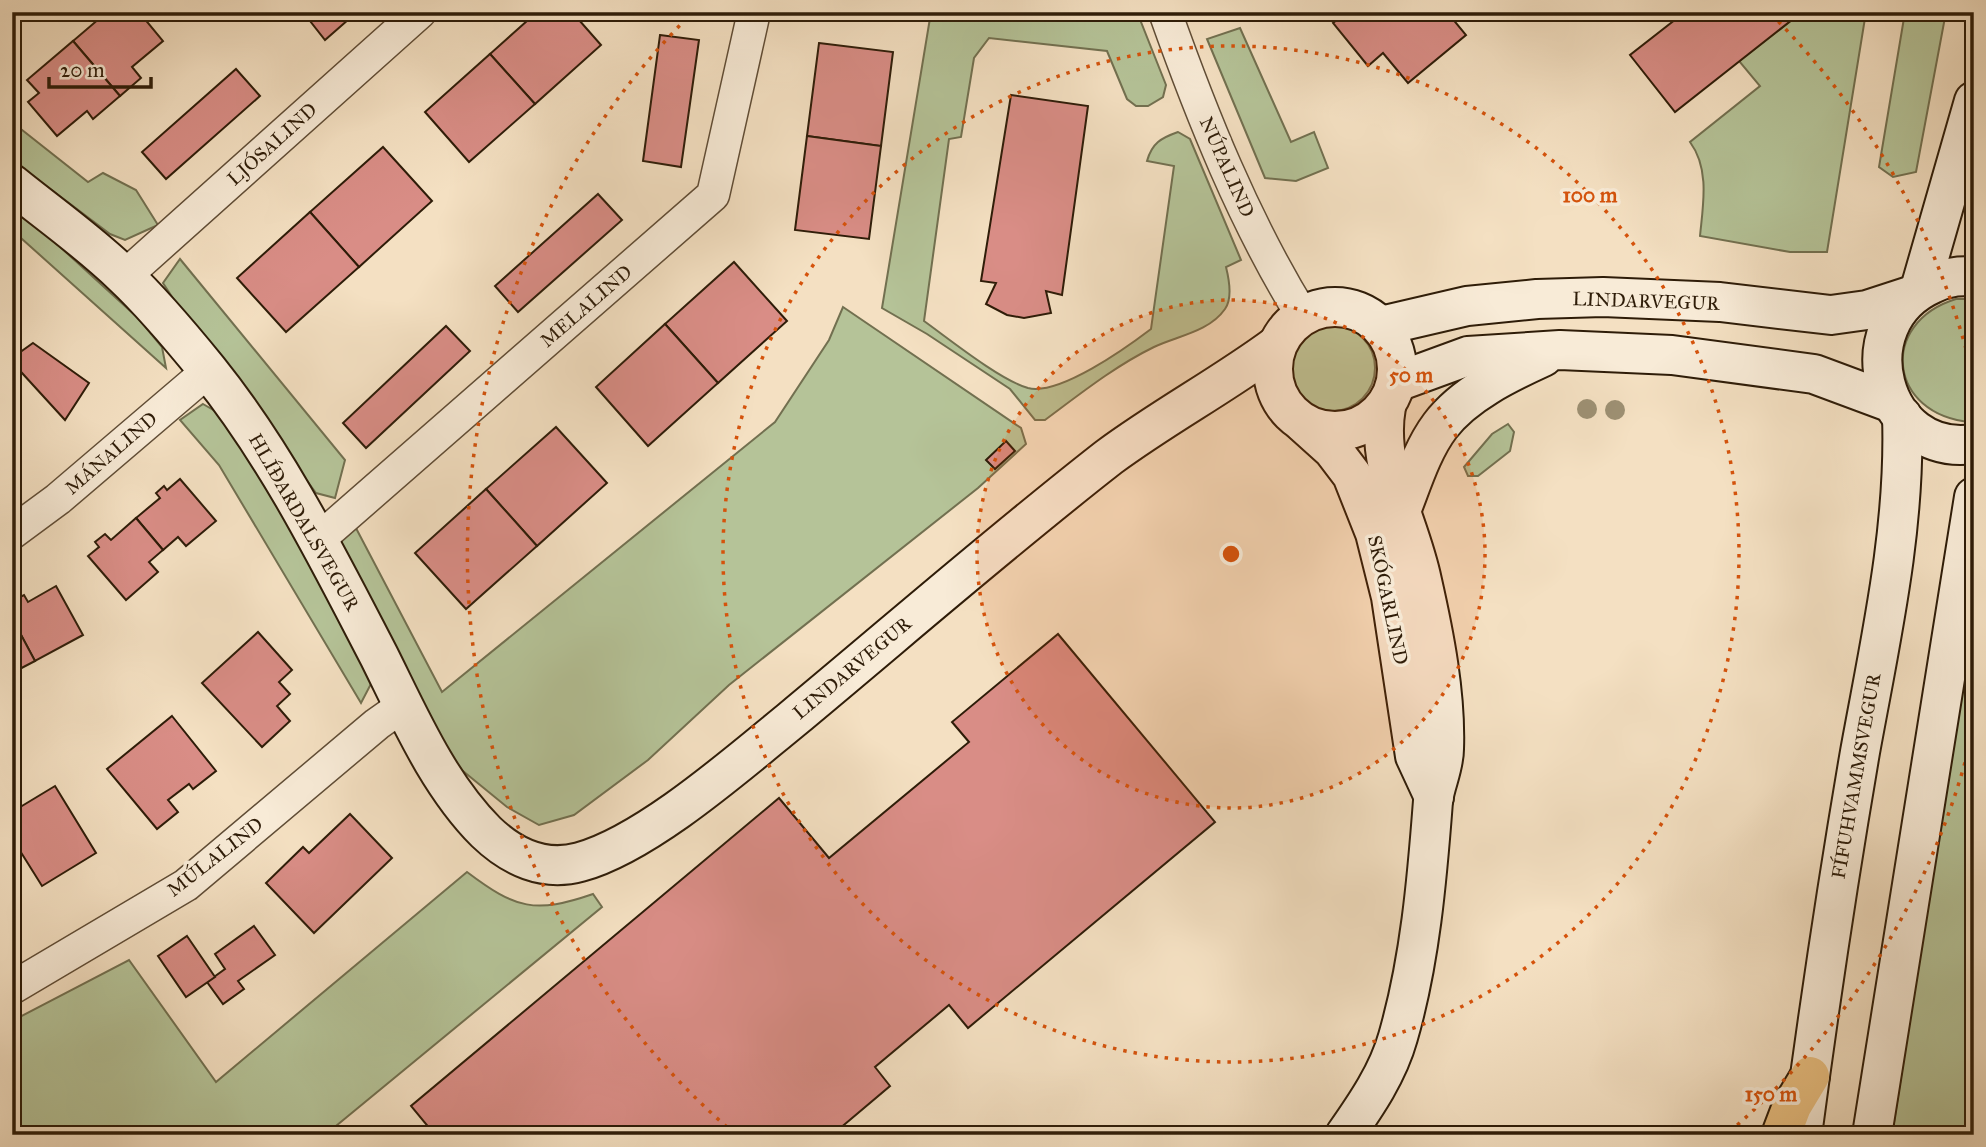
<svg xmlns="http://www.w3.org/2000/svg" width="1986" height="1147" font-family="'IM FELL Great Primer',serif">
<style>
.green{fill:#b5c398;stroke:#727050;stroke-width:2}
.building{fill:#d98d86;stroke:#2e1c08;stroke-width:2}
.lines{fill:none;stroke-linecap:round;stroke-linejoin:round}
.street-casing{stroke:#604d36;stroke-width:35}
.secondary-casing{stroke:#2e1c08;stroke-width:42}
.highway-casing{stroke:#2e1c08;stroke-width:42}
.street{stroke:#f8ebd7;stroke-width:32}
.secondary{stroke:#f8ebd7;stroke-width:38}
.highway{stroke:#eac081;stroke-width:38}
.tree{fill:#9d9073}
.ring{fill:none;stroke:#d5530c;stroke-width:3.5;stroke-dasharray:3.5 7}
.labels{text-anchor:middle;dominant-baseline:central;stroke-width:7;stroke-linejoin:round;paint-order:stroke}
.street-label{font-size:19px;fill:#2e1c08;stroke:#f8ebd7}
.centre{fill:#d5530c;stroke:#f8ebd7;stroke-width:3.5}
.ring-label{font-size:21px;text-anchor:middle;font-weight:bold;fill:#d5530c;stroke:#f8ebd7;stroke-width:7;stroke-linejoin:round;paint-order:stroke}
</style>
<rect width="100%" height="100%" fill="#f4e0c2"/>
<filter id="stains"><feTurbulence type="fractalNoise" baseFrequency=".00286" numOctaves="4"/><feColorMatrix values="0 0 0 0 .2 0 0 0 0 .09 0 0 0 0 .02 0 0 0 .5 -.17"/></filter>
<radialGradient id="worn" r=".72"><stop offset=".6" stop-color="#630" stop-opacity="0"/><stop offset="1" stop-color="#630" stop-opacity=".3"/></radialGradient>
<g class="green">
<path d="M931 12H1137L1166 85 1163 97 1148 106H1136L1127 99 1107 51 989 38 974 58 961 137 949 139 924 321C949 339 1000 380 1028 388 1059 396 1126 348 1151 329L1174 166 1147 161C1152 143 1161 138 1178 132L1190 139 1241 260 1226 267C1229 279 1233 298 1225 309 1209 332 1177 336 1154 347 1115 366 1080 394 1045 420H1035L1010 389 927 334 882 308Z"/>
<path d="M1802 12H1866L1827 252H1790L1700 236C1703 205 1710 169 1690 142L1760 86 1739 61Z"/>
<polygon points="1905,12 1946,12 1916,172 1893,177 1879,167"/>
<polygon points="1240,28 1291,142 1314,132 1328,168 1296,181 1265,178 1207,39"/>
<polygon points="12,122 88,182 103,173 136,190 158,225 125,240 110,234 12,160"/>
<polygon points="12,203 138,318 162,347 166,368 12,230"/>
<polygon points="180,259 345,460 335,498 316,493 176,303 163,283"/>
<path d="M1956 299H1974V421L1971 422C1888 415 1878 323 1956 299Z"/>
<polygon points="843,307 1021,428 1026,444 978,488 729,685 648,760 574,815 539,825 507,807 447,758 336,541 347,511 442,692 775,422 829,340"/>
<circle cx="1332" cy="368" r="43"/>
<polygon points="203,404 215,411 290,516 373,680 361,703 219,465 180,420"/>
<polygon points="1508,424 1514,432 1510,451 1478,476 1468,476 1464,467 1492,434"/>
<polygon points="1974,605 1974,1135 1892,1135"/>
<path d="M467 872C516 909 535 914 593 894L602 907 325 1135H12V1021L129 960 216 1082Z"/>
</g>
<g class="building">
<polygon points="107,12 139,12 163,41 132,67 141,78 120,96 73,41"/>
<polygon points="303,12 357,12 325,40"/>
<polygon points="537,12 572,12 601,45 535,104 490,54"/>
<polygon points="1347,12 1447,12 1466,35 1408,83 1383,53 1368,66 1333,23"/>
<polygon points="1685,12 1802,12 1675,112 1630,55"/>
<polygon points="660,35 699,40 681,167 643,161"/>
<polygon points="73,41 120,96 93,119 87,111 57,136 28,102 39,93 27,80"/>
<polygon points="819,43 893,52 881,146 807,136"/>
<polygon points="490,54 535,104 469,162 425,112"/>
<polygon points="236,69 260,96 166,179 142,152"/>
<polygon points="1011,95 1088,106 1062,295 1046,291 1051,313 1024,318 1007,315 986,304 996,283 981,281"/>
<polygon points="807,136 881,146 869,239 795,230"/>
<polygon points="383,147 432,201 359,267 310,212"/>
<polygon points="598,194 622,220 518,312 495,286"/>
<polygon points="310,212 359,267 286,332 237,278"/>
<polygon points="734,262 787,321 718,383 665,324"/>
<polygon points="665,324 718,383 648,446 596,387"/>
<polygon points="446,326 470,351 366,448 343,423"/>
<polygon points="33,343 89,383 65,420 12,362 12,358"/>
<polygon points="556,427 607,483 537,546 486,489"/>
<polygon points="1006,441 1015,451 995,469 986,460"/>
<polygon points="180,479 216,521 186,546 178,537 163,550 136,518 160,498 156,493 164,486 167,490"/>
<polygon points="486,489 537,546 466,609 415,553"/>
<polygon points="136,518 163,550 149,562 158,572 126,600 88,556 99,547 95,542 105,534 111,540"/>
<polygon points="56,586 83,635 35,661 12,618 12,601 24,595 28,602"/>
<polygon points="12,618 35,661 12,673"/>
<polygon points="258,632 292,670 279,682 290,694 277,706 290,721 262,747 202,683"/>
<polygon points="1058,634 1215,822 968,1028 949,1005 875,1067 890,1086 832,1135 435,1135 411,1106 779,798 829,858 969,742 952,722"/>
<polygon points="172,716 216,771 193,789 189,784 168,800 178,812 157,829 107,769"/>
<polygon points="55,786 96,853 42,886 12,838 12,812"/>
<polygon points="350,814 392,858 314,933 266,883 303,847 309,853"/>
<polygon points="254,926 275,955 238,981 244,989 223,1004 207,982 225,969 215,954"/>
<polygon points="187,936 215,977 186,997 158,956"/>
</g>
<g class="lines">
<defs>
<g id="street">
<path d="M1165 12C1202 116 1244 221 1302 315"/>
<polyline points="125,276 420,12"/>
<polyline points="12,533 58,499 208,371"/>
<polyline points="318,540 713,195 754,12"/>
<polyline points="12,988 186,885 377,724 404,705"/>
</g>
<g id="secondary">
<path d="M12 184C49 214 89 242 123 275 153 303 182 338 208 370 278 457 328 558 379 656 409 716 438 784 486 832 512 857 544 872 580 862 646 844 736 765 790 721 896 633 1000 542 1109 457 1163 417 1223 385 1277 345"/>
<path d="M1974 277C1960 275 1944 278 1932 284 1845 323 1881 458 1974 444"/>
<polyline points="1920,289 1974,101"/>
<circle cx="1335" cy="369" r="62"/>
<polyline points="1381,326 1467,306 1537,299 1603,297 1720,302 1831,315 1867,310 1910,296"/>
<polyline points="1397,382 1468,356 1560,350 1672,355 1814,374 1892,403"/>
<polyline points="1303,423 1333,450 1352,475 1375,533 1391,597 1415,756 1434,797"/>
<path d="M1401 511C1412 483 1422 450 1440 426 1464 394 1508 373 1543 357"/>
<path d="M1345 1135C1366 1105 1388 1073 1398 1037 1420 961 1427 880 1433 801 1435 784 1444 767 1444 749 1446 694 1434 634 1422 581 1410 522 1375 468 1386 407"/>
<path d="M1802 1135C1819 1007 1838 880 1860 752 1880 642 1906 529 1902 416"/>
<polyline points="1872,1135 1974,497"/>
</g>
<polyline id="highway" points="1781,1135 1792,1106 1810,1076"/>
</defs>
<use href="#street" class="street-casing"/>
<use href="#secondary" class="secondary-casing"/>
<use href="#highway" class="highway-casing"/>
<use href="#street" class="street"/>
<use href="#secondary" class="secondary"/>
<use href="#highway" class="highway"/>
</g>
<g class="tree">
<circle cx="1587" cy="409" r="10"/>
<circle cx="1615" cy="410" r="10"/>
</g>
<circle cx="1231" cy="554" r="254" fill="#d5530c" fill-opacity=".12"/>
<g class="ring">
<circle cx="1231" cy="554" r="254"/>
<circle cx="1231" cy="554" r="508"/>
<path d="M1973 732A763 763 0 0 1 1727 1134M735 1134A763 763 0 0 1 691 14M1771 14A763 763 0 0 1 1973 376"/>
</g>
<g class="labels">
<g class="street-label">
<text transform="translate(272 144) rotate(-42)">LJÓSALIND</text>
<text transform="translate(1227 167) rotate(66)">NÚPALIND</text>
<text transform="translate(1646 301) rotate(2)">LINDARVEGUR</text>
<text transform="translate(586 306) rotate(-41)">MELALIND</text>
<text transform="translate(111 453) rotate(-41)">MÁNALIND</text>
<text transform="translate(304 522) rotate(60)">HLÍÐARDALSVEGUR</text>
<text transform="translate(1388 600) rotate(78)">SKÓGARLIND</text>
<text transform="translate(852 668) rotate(-40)">LINDARVEGUR</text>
<text transform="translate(1856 776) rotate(-80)">FÍFUHVAMMSVEGUR</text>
<text transform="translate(215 857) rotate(-38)">MÚLALIND</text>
</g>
</g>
<circle cx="1231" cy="554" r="10" class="centre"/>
<g class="ring-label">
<text x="1590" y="202">100 m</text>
<text x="1411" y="382">50 m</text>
<text x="1771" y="1101">150 m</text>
</g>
<rect width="1986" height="1147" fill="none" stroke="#f4e0c2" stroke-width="42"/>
<rect x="14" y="14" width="1958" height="1119" fill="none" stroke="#2e1c08" stroke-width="3.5"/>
<rect x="21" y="21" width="1944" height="1105" fill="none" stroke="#2e1c08" stroke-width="2"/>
<path d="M49 77v10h102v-10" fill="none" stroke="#2e1c08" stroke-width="3.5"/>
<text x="60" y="77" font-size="21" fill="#2e1c08" stroke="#f8ebd7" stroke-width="5" paint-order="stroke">20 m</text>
<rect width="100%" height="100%" filter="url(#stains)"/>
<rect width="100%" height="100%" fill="url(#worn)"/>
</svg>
